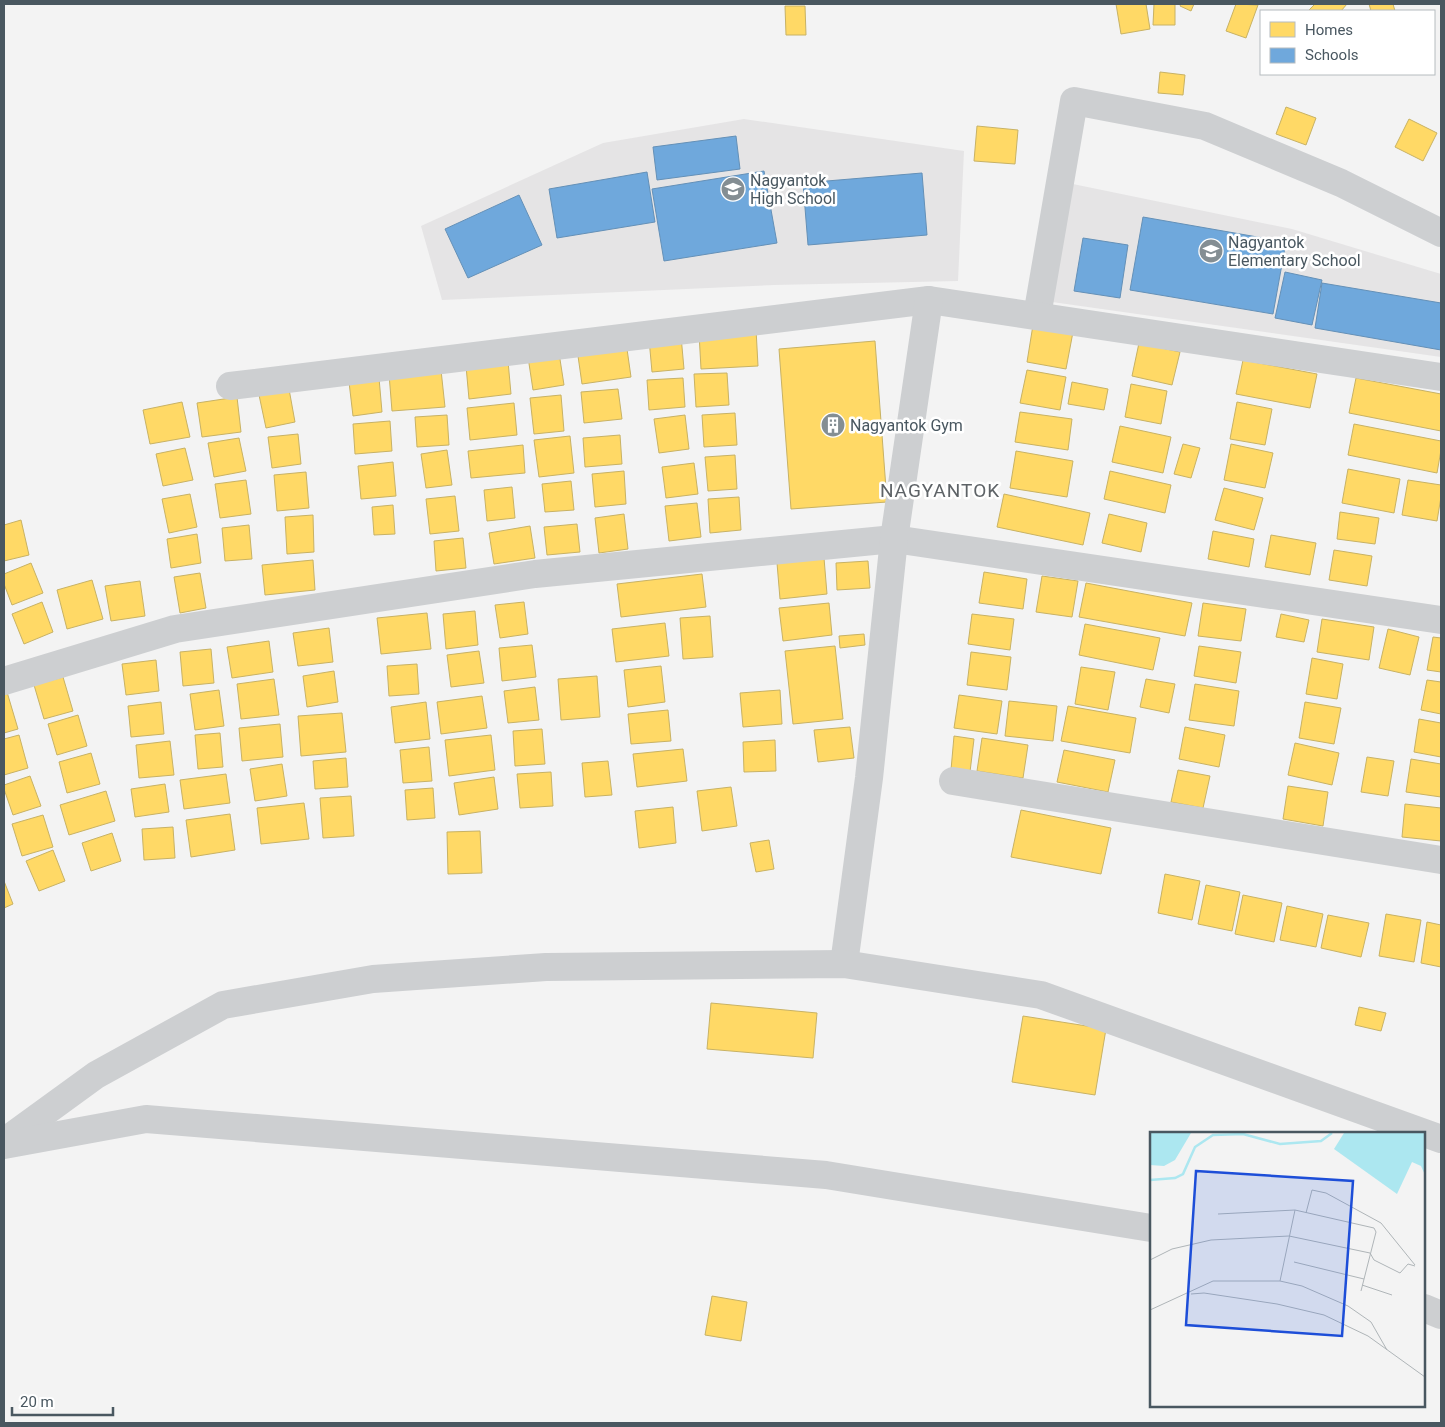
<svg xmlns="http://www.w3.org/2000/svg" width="1445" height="1427" font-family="Roboto,sans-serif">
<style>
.education{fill:#e5e4e5}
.homes{fill:#ffd966;stroke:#c8b264}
.schools{fill:#6fa8dc;stroke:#6490b7}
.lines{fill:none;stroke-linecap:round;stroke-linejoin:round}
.minor{stroke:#cdcfd1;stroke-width:28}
.tertiary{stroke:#cdcfd1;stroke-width:28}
.labels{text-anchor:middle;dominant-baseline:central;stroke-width:5;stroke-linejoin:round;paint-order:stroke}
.poi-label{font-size:16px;fill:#495760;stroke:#fff;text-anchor:start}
.quarter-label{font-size:19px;letter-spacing:1px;fill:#5e6367;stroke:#fff}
.inset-river{fill:none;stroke:#ace7f0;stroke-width:2.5}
.inset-road{fill:none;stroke:#afb5b8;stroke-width:1}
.view{fill:#1d4ed8;fill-opacity:0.15;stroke:#1d4ed8;stroke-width:2.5}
.inset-edge{fill:none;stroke:#495760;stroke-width:2.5}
</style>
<rect width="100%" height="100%" fill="#f3f3f3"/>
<g class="education">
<polygon points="744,119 964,151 958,281 774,285 442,300 421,226 603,143"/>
<polygon points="1068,183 1292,229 1441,274 1441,357 1045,301"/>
</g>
<g class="homes">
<polygon points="1116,4 1146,4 1150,29 1121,34"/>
<polygon points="1154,4 1175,4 1175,25 1153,25"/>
<polygon points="1181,4 1194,4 1191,11 1180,6"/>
<polygon points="1236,4 1258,5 1246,38 1226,31"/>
<polygon points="1315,4 1347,4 1341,11 1308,11"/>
<polygon points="1369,4 1393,4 1395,11 1371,11"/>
<polygon points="785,6 805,6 806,35 786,35"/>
<polygon points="1160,72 1185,75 1183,95 1158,93"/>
<polygon points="1286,107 1316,118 1306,145 1276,134"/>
<polygon points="1409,119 1437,133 1423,161 1395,147"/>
<polygon points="977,126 1018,130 1015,164 974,161"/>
<polygon points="1033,325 1073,332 1066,369 1027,362"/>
<polygon points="756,329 758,366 701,369 699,333"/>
<polygon points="681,336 684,369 652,372 649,339"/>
<polygon points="875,341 887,502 791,509 779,349"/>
<polygon points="626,342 631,377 582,384 577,349"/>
<polygon points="1139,343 1180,352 1172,385 1132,376"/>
<polygon points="559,353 564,385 533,390 528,357"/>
<polygon points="1243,360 1317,374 1310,408 1236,394"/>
<polygon points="508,361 511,394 469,399 466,366"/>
<polygon points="441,370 445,407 392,411 389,374"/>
<polygon points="1027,370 1066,377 1060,410 1020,403"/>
<polygon points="727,373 729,405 696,407 694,374"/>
<polygon points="379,378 382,412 353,416 349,382"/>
<polygon points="683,378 685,407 649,410 647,380"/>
<polygon points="1356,378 1441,394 1441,431 1349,413"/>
<polygon points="1072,382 1108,389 1104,410 1068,404"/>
<polygon points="1131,384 1167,391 1161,424 1125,417"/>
<polygon points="289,389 295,422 266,428 259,395"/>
<polygon points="618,389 622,419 584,423 581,392"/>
<polygon points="561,395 564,431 534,434 530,398"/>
<polygon points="237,397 241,432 202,437 197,403"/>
<polygon points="182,402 190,437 150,444 143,410"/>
<polygon points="1237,402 1272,409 1265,445 1230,439"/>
<polygon points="514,403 517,435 470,440 467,408"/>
<polygon points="1020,412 1072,419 1068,450 1015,442"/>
<polygon points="735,413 737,445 704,447 702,415"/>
<polygon points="447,415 449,445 417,447 415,417"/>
<polygon points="685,415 689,449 659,453 654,419"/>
<polygon points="390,421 392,451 355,454 353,424"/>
<polygon points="1354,424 1441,441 1441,450 1437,473 1348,455"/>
<polygon points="1120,426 1171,437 1163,473 1112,462"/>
<polygon points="298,434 301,464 272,468 268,437"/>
<polygon points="620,435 622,464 585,467 583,438"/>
<polygon points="570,436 574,473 539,477 534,440"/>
<polygon points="239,438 246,471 214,477 208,443"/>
<polygon points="1183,444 1200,448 1191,478 1174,474"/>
<polygon points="1231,444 1273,453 1265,488 1224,480"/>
<polygon points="523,445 525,473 471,478 468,451"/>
<polygon points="185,448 193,480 163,486 156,454"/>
<polygon points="447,450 452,485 426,488 421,454"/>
<polygon points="1016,451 1073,461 1067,497 1010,488"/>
<polygon points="735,455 737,489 708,491 705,457"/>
<polygon points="393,462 396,496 361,499 358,466"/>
<polygon points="694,463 698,494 666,498 662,467"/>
<polygon points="1348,469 1400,479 1394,513 1342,503"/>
<polygon points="624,471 626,504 595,507 592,474"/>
<polygon points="1110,471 1171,485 1165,513 1104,499"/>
<polygon points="306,472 309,508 277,511 274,475"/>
<polygon points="246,480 251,514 220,518 215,484"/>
<polygon points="1408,480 1441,485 1441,497 1437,521 1402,515"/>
<polygon points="571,481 574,510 545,512 542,484"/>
<polygon points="512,487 515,518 487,521 484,490"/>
<polygon points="1224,488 1263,498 1254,530 1215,520"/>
<polygon points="190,494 197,527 169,533 162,499"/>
<polygon points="1004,494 1090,513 1083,545 997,527"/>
<polygon points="455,496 459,531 430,534 426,499"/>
<polygon points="739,497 741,530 710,533 708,499"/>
<polygon points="697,503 701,537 669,541 665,506"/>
<polygon points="393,505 395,534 374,535 372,507"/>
<polygon points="1340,512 1379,518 1375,544 1337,539"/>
<polygon points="624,514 628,549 599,553 595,518"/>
<polygon points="1109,514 1147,523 1141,552 1102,543"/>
<polygon points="313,515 314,552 287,554 285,517"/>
<polygon points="21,520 29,555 4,561 4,525"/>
<polygon points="577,524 580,552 547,555 544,527"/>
<polygon points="249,525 252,559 225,561 222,528"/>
<polygon points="530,526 535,558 494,564 489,533"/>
<polygon points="1213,531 1254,539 1249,567 1208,559"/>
<polygon points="197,534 201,563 171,568 167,539"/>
<polygon points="1271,535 1316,543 1310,575 1265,567"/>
<polygon points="463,538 466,568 436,571 434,541"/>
<polygon points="1334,550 1372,556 1367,586 1329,580"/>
<polygon points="824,558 827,594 780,599 777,563"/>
<polygon points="313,560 315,590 265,595 262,565"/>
<polygon points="868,561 870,588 837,590 836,563"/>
<polygon points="31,563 43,593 12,605 4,584 4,574"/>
<polygon points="984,572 1027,579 1023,609 979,603"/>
<polygon points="200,573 206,608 180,613 174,577"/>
<polygon points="702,574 706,607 621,617 617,584"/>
<polygon points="1042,576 1078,581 1072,617 1036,612"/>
<polygon points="92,580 103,619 67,629 57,590"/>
<polygon points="140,581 145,616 111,621 105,586"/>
<polygon points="1086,583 1192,603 1185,636 1079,617"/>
<polygon points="42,602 53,632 24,644 12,614"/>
<polygon points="524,602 528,634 500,638 495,605"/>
<polygon points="829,603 832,635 783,641 779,608"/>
<polygon points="1203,603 1246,609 1241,641 1198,636"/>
<polygon points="475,611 478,645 446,649 443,614"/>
<polygon points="427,613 431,649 381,654 377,618"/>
<polygon points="972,614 1014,619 1010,650 968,644"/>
<polygon points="1281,614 1309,620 1304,642 1276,637"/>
<polygon points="710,616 713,657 683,659 680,618"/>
<polygon points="1322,619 1374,627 1369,660 1317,652"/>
<polygon points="665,623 669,656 616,662 612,629"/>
<polygon points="1085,624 1160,638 1153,670 1079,655"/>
<polygon points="329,628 333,662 298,666 293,633"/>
<polygon points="1388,629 1419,637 1410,675 1379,668"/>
<polygon points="864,634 865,645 840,648 839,636"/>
<polygon points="1433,637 1441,638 1441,672 1427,670"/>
<polygon points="269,641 273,672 232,678 227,647"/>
<polygon points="532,645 536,677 502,681 499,648"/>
<polygon points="835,646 843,719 793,724 785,651"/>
<polygon points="1199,646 1241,652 1236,683 1194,676"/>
<polygon points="211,649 214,683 183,686 180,652"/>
<polygon points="479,651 484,683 451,687 447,655"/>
<polygon points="971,652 1011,657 1007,690 967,685"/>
<polygon points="1312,658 1343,664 1337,699 1306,694"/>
<polygon points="156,660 159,691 126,695 122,664"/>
<polygon points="417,664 419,694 389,696 387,666"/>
<polygon points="661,666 665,702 628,707 624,670"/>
<polygon points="1081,667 1115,672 1108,710 1075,704"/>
<polygon points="334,671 338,702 307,707 303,676"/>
<polygon points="597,676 600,717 561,720 558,679"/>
<polygon points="63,677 73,711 44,719 34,685"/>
<polygon points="274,679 279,715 241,719 237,684"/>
<polygon points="1146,679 1175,684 1169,713 1140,707"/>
<polygon points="1427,680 1441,682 1441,714 1421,710"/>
<polygon points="1195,684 1239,691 1234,726 1189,720"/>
<polygon points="535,687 539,720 508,723 504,691"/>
<polygon points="219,690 224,726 195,730 190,694"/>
<polygon points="780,690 782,724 743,727 740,693"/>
<polygon points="7,692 18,729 4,733 4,693"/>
<polygon points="959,695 1002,701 997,734 954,728"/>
<polygon points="482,696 487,728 441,734 437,702"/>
<polygon points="1009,701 1057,706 1053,741 1005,736"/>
<polygon points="161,702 164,734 131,737 128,706"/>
<polygon points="426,702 430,739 395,743 391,707"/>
<polygon points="1305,702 1341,708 1334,744 1299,738"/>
<polygon points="1068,706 1136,718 1130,753 1061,741"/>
<polygon points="668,710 671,741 631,744 628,714"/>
<polygon points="342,713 346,752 301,756 298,716"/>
<polygon points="78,715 87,746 57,755 48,724"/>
<polygon points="1419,719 1441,723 1441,757 1414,752"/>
<polygon points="280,724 283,757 242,761 239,728"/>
<polygon points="850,727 854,758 818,762 814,730"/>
<polygon points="1185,727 1225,735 1219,767 1179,759"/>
<polygon points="542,729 545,764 515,766 513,731"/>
<polygon points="220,733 223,767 198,769 195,735"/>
<polygon points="19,735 28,768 4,775 4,739"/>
<polygon points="491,735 495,770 449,776 445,740"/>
<polygon points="954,736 974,739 970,772 951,770"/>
<polygon points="982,738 1028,745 1023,778 977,771"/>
<polygon points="775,740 776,771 744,772 743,742"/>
<polygon points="170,741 174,775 139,778 136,745"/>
<polygon points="1295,743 1339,753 1332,785 1288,775"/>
<polygon points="429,747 432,781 403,783 400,750"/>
<polygon points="683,749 687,781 637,787 633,754"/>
<polygon points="1064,750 1115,760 1108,792 1057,782"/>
<polygon points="91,753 100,784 67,793 59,762"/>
<polygon points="1367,757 1394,761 1388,796 1361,792"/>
<polygon points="346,758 348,787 315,789 313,761"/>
<polygon points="1411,759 1441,764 1441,797 1406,792"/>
<polygon points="608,761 612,795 585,797 582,763"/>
<polygon points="282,764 287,796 255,801 250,769"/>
<polygon points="1178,770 1210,776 1203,808 1171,802"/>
<polygon points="551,772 553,806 520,808 517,774"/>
<polygon points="226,774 230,803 184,809 180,780"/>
<polygon points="30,776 41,806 13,815 4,789 4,785"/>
<polygon points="494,777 498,809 459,815 454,783"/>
<polygon points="165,784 169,812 135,817 131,789"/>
<polygon points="1288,786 1328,792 1323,826 1283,819"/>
<polygon points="731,787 737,826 702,831 697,791"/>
<polygon points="433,788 435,818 407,820 405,790"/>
<polygon points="106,791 115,821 69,835 60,805"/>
<polygon points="351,796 354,836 323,838 320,798"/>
<polygon points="304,803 309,839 261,844 257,808"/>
<polygon points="1405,804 1441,808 1441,841 1402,837"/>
<polygon points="673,807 676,843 639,848 635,811"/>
<polygon points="1021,810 1111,828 1101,874 1011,857"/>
<polygon points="230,814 235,850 191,857 186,820"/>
<polygon points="43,815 53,847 22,856 12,824"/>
<polygon points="173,827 175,858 144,860 142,829"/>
<polygon points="480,831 482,873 448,874 447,832"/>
<polygon points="112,833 121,861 91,871 82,843"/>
<polygon points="769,840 774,869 756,872 750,843"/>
<polygon points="53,850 65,881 39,891 26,861"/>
<polygon points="1165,874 1200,881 1192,920 1158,913"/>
<polygon points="4,881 13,904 4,908"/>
<polygon points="1206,885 1240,892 1232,931 1198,924"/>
<polygon points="1243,895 1282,903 1274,942 1235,934"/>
<polygon points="1287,906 1323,914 1316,947 1280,940"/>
<polygon points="1386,914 1421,920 1414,962 1379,956"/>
<polygon points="1328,915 1369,923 1361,957 1321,948"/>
<polygon points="1427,922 1441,925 1441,967 1421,963"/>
<polygon points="711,1003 817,1013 813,1058 707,1049"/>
<polygon points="1359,1007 1386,1013 1381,1031 1355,1025"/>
<polygon points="1023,1016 1106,1029 1095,1095 1012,1082"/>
<polygon points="712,1296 747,1302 741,1341 705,1335"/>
</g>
<g class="schools">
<polygon points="736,136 740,169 657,180 653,147"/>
<polygon points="764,171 777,243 664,261 652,189"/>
<polygon points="647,172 655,222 557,238 549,189"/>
<polygon points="922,173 927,235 808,245 803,183"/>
<polygon points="519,195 542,245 468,278 445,229"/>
<polygon points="1143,217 1286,242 1273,314 1130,290"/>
<polygon points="1083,238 1128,245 1120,298 1074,291"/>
<polygon points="1285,272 1322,280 1312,325 1275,318"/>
<polygon points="1322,283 1441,303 1441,350 1315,328"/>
</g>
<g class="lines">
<g class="minor">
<polyline points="1037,316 1074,101 1205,126 1341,183 1441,233"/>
<polyline points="230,386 929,300 1441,377"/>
<polyline points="4,681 175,629 535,574 894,539 1441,620"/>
<polyline points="953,781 1441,860"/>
<polyline points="844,964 869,778 894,539 929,300"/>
<polyline points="4,1142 96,1075 223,1005 373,979 546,967 844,964 1041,995 1441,1139"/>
</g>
<g class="tertiary">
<polyline points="4,1145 146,1119 826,1175 1151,1228"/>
<polyline points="1424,1308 1441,1315"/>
</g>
</g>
<defs>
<symbol id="school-disc" viewBox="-11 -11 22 22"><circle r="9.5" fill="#848e93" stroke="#fff"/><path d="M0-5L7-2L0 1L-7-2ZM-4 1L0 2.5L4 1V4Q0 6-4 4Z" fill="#fff"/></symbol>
<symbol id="building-disc" viewBox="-11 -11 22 22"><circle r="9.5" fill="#848e93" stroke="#fff"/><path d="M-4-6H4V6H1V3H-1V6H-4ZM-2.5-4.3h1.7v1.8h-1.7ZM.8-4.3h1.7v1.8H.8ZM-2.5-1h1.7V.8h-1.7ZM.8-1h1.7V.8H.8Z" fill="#fff"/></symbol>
</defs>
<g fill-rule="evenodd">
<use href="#school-disc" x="719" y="175" width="28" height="28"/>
<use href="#school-disc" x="1197" y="237" width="28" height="28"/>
<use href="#building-disc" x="819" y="411" width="28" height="28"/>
</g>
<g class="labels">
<g class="poi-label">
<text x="750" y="180">Nagyantok<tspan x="750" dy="18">High School</tspan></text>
<text x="1228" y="242">Nagyantok<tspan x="1228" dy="18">Elementary School</tspan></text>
<text x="850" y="425">Nagyantok Gym</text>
</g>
<g class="quarter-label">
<text x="940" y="490">NAGYANTOK</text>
</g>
</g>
<g transform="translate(1150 1132)">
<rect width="275" height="275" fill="#f3f3f3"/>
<path d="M0 1H41L25 28 14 34 0 33ZM194 1H275V43L271 34 262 30 247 62 184 17Z" fill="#ace7f0"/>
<path class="inset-river" d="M0 48 25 46 33 42 45 15 63 3 93 2 130 12 171 9 182 1"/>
<path class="inset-road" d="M156 81 162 58 176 61 231 91 265 133M68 82 145 78 224 96 226 100 211 159M0 128 22 117 61 108 139 104 220 121 224 128 250 141 258 132 265 134M144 130 214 147M130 149 145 78M212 153 242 163M41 162 54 161 127 172 174 183 218 204 275 245M0 178 63 149H130L152 154 198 174 221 190 237 218"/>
<path class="view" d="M46 39 203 49 192 204 36 193Z"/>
<rect width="275" height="275" class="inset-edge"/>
</g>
<rect width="1445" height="1427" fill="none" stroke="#495760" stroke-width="10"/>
<rect x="1260" y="10" width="175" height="65" fill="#ffffff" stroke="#b6bcbf"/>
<rect x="1270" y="22" width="25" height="15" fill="#ffd966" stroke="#b6bcbf"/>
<text x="1305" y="35" font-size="15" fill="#495760">Homes</text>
<rect x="1270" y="48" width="25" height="15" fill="#6fa8dc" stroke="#b6bcbf"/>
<text x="1305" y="60" font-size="15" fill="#495760">Schools</text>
<path d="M12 1407v8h101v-8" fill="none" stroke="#495760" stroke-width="2.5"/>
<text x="20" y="1407" font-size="15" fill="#495760" stroke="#ffffff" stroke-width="4" paint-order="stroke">20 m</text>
</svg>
